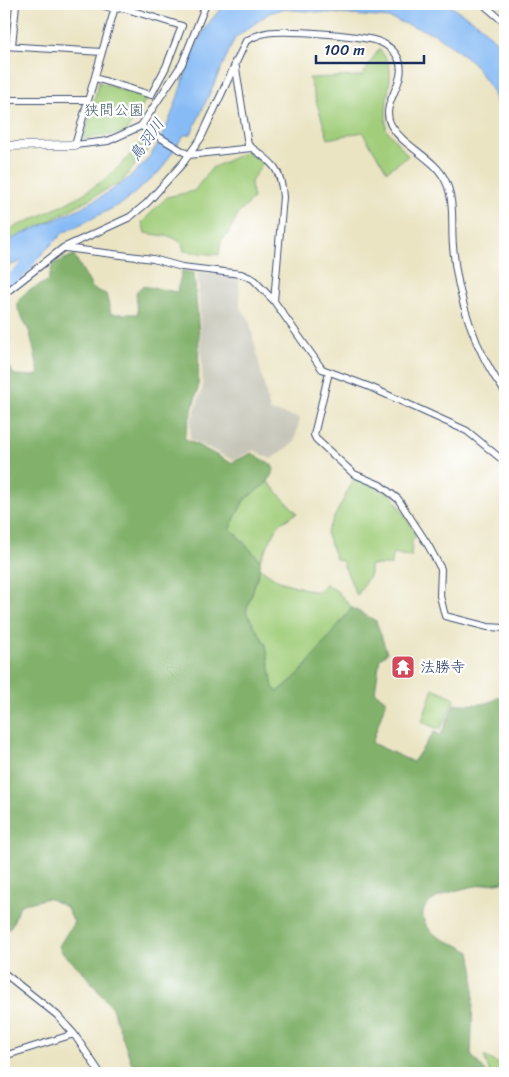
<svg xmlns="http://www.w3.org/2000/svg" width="509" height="1077" font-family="Sriracha,'Klee One',sans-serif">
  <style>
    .industrial { fill: #c6c5b8 }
    .green { fill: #a2ce7b; stroke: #5e7e6c }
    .forest { fill: #81b16b; stroke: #4e7064 }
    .water { fill: #87bbf5; stroke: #5175aa }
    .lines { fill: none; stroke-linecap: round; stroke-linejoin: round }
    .river { stroke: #87bbf5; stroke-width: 12 }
    .minor-casing { stroke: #3a4a6d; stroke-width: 8 }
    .tertiary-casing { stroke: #3a4a6d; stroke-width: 9 }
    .minor { stroke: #fff; stroke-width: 6 }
    .tertiary { stroke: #fff; stroke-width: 8 }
    .labels { text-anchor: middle; stroke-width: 4.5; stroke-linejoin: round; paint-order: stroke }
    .park-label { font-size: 15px; fill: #445f67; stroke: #fff }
    .poi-label { font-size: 15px; fill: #1b2f5e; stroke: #fff; text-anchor: start }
    .water-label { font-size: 16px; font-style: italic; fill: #3b598b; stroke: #fff }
  </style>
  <rect width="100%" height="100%" fill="#fff"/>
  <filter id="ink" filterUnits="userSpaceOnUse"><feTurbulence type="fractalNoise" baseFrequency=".02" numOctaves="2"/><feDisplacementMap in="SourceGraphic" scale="10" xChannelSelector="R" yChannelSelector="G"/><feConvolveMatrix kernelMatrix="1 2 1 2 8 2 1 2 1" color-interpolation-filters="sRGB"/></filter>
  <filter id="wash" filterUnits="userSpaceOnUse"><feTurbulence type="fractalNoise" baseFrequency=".0096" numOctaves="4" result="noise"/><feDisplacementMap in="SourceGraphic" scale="20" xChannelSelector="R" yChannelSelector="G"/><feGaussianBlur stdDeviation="1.12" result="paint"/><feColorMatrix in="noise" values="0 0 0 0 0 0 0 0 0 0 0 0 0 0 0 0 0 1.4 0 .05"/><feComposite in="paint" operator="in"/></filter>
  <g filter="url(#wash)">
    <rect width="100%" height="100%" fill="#eae4c3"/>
    <path class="industrial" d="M198 271 239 277 240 307 249 319 270 411 300 418 294 443 271 459 254 450 233 460 190 439 191 421 203 387Z"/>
    <path class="green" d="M379 49C393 65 391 73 388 93 386 105 386 117 386 129L408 156 387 171 362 132 328 139 309 78 362 76Z
      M99 82 147 98 125 133 83 139Z
      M147 134 156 139 122 181 4 246V232C65 204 106 191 147 134Z
      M248 151 263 160V163L251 182 253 199 238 214 227 235 221 240 219 255 184 251 182 243 172 237 145 233 142 222 167 197 194 191 212 168Z
      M355 477 392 495 414 530 415 537 412 541 411 557 393 553 392 565H370V574L357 596 342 561 336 559 326 533Z
      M268 482 297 513 279 524 260 560 230 528 244 500Z
      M260 568 279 581 312 591H317L326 584 337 591 352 608 300 673 278 692 273 688 266 645 246 612Z
      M433 688 455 698 440 730 422 722Z
      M484 1056 505 1067V1073H490Z"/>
    <path class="forest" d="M74 255 93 289 106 294 111 314H138L136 292 142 286 177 292 182 271 194 273 199 335 198 389 184 438 231 463 252 453 272 465 274 470 268 482 244 500 230 528 260 560V568L246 612 266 645 273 688 278 692 300 673 352 608 376 621 387 653 380 658 375 692 386 701 372 743 413 762 434 732 441 735 454 704C473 704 493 708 505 690V882C485 884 394 894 432 932 442 942 459 943 470 952L474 974 471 1055 487 1073H135L112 1008 82 971 61 951 59 946 74 922 66 907 48 898 20 905 12 925 4 934V357L14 375 35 376 39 373 30 333 18 309V303L20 298 28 291 48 281 53 264Z"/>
    <path class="water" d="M227 4H447L479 24 505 50V128L492 91 473 62 435 34 389 18 283 9 269 13 235 38 191 134 184 135 160 171 123 203 63 233 38 258H29L4 268V243C51 219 116 200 149 157 184 113 182 39 227 4Z"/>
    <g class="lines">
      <path class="river" d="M4 284C22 274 30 263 38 244"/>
    </g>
  </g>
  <g filter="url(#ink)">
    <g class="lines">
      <g class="minor-casing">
        <path id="minor" d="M116 4 75 145 108 141 141 126 182 64 206 4
          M483 4 505 23
          M499 4 505 6
          M4 46 102 52
          M12 46 16 4
          M235 62 248 145C271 162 281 166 283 197L274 301
          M95 78 151 95 166 67 182 26 123 8 115 9 97 4
          M4 100H88
          M141 126 189 155 251 148
          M65 248 153 259 182 267 241 274 253 279 274 301 322 369 370 387 467 431 505 462
          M4 294 63 248 130 217 147 203 183 163 201 138 246 41C255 36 264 32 274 32 296 31 362 35 380 42 388 45 396 52 399 60 408 83 379 103 391 125 404 148 435 157 446 182 455 202 451 226 453 246 457 296 475 352 505 392
          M329 372 314 435 316 439 354 474 380 485 398 499 428 545 441 569 440 596 445 616 488 627 505 628
          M4 973 57 1015 74 1034 100 1073
          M4 1056 74 1034"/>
      </g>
      <g class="tertiary-casing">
        <path id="tertiary" d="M4 146 75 145"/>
      </g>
      <use href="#minor" class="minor"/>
      <use href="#tertiary" class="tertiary"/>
    </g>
  </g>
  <defs>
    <g id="temple-square" transform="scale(1.25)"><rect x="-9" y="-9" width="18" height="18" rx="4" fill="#d1495b" stroke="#fff"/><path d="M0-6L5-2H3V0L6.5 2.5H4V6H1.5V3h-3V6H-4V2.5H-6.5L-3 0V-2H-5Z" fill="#fff"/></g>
  </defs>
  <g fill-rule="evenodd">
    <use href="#temple-square" x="403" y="667"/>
  </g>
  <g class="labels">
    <g class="park-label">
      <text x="114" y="115">狭間公園</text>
    </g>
    <g class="poi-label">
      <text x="420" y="672">法勝寺</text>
    </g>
    <g class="water-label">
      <text transform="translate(146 139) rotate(-54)" y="6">鳥羽川</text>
    </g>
  </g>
  <rect width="509" height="1077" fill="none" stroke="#fff" stroke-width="20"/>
  <path d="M316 55v8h108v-8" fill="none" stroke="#1b2f5e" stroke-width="2.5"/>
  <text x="324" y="55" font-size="15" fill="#1b2f5e" stroke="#ffffff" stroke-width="4" paint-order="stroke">100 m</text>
</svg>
